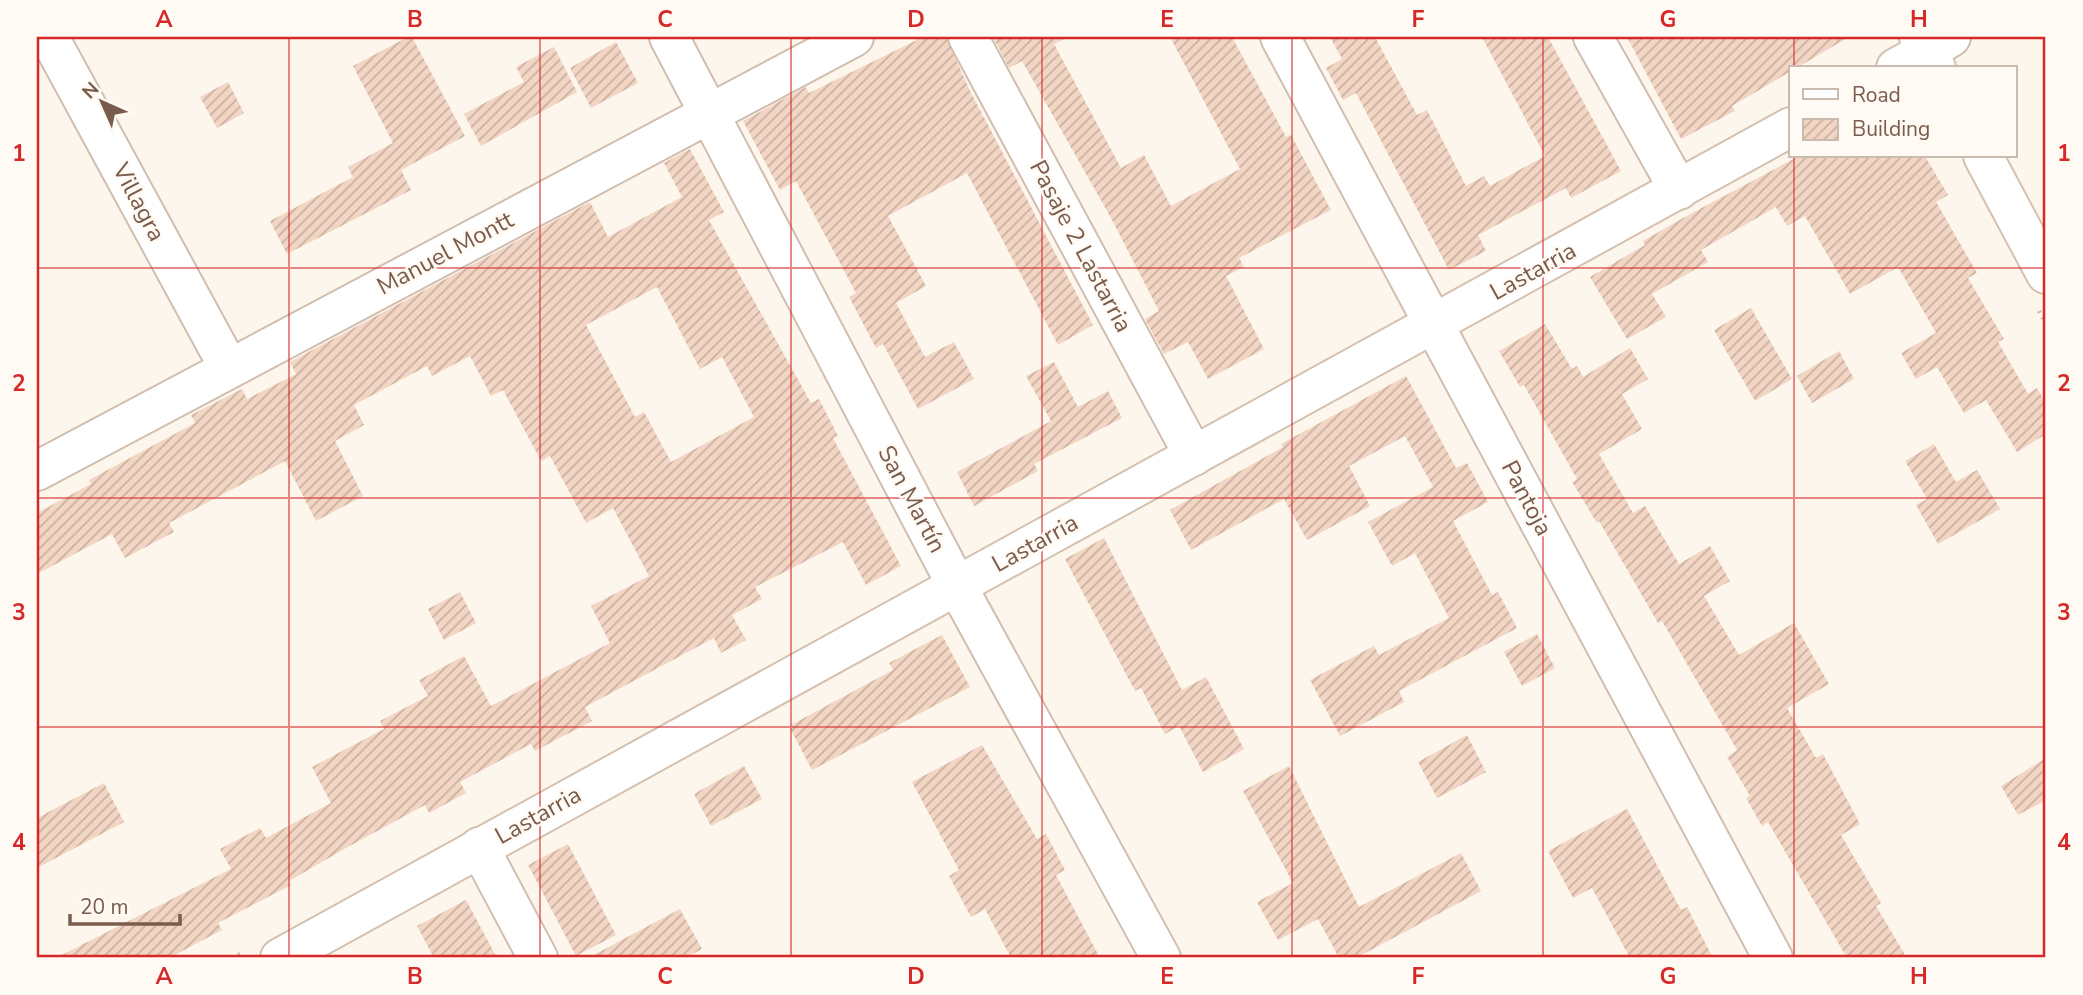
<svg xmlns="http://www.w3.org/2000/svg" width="2083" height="995" font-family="'Nunito Sans',sans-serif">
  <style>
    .building { fill: url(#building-hatch); fill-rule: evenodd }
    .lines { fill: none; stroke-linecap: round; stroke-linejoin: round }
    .street-casing { stroke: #d1beb0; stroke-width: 42 }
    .secondary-casing { stroke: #d6c0b0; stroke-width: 42 }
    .path { stroke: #d9b8a5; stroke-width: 4.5; stroke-dasharray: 2 5; stroke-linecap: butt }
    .street { stroke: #fff; stroke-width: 38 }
    .secondary { stroke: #fff; stroke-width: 38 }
    .grid { fill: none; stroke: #d62828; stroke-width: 2; stroke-opacity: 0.55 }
    .labels { text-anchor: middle; stroke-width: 5; stroke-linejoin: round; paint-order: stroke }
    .street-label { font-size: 24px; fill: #7a5c4d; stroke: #fffaf3 }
    .neatline { fill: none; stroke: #d62828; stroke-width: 2.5 }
    .grid-label { font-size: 23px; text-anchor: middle; font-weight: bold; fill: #d62828 }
  </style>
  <defs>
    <pattern id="building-hatch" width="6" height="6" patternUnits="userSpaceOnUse" patternTransform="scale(1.75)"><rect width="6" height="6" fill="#f3d5c3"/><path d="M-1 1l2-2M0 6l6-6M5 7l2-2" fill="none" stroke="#cab0a1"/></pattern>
  </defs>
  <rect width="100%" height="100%" fill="#fdf6ec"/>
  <path class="building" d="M408 37H412L465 136 401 170 411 190 287 254 270 221 353 177 348 167 393 143 353 66Z
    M923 37H946L969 89 1093 325 1058 345 967 173 888 216 926 286 896 303 925 357 954 342 974 379 918 409 883 344 876 348 849 297 856 293 796 181 780 190 743 121 806 87 809 93Z
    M993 37H1068L1054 44 1121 168 1144 155 1171 206 1240 169 1170 37H1232L1286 137 1291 135 1331 210 1239 258 1244 267 1226 276 1264 349 1208 379 1188 342 1164 354 1145 319 1159 311 1111 218 1022 61 1009 68Z
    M1330 37H1375L1417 115 1427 110 1466 186 1484 176 1490 186 1545 156 1482 37H1548L1621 171 1571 198 1566 188 1478 235 1486 251 1449 270 1356 93 1343 100 1326 68 1342 59Z
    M1627 37H1849L1732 106 1735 111 1681 139Z
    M616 42 638 83 591 108 570 68Z
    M554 47 577 92 481 146 464 114 524 82 516 67Z
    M228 82 244 113 217 128 200 97Z
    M690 149 724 212 709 220 811 403 819 399 838 436 833 438 901 566 866 585 843 542 755 587 762 599 732 615 746 640 721 653 714 638 585 707 592 721 535 751 531 744 460 782 466 793 429 813 425 805 346 848 289 881 291 885 218 923 222 930 169 958H56L231 869 220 849 260 828 266 838 331 803 312 767 384 729 380 721 428 696 419 680 464 656 491 706 610 643 591 606 649 576 613 508 586 523 550 456 541 461 503 390 491 396 470 356 432 376 427 366 354 405 364 425 335 441 363 496 316 521 285 461 169 523 174 532 125 558 112 534 37 574V513L91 484 89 480 195 423 191 415 242 389 247 399 296 374 290 362 590 202 608 237 682 197 664 163ZM657 287 700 369 722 357 754 417 671 462 644 412 635 417 586 325Z
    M1799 156H1925L1948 195 1936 202 1977 273 1968 278 2004 339 1998 342 2028 394 2037 388 2046 404V434L2017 452 1986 400 1964 413 1937 367 1916 379 1901 353 1936 333 1898 267 1850 294 1805 216 1787 226 1776 207 1701 250 1708 262 1652 294 1666 317 1627 339 1590 277 1645 245 1643 241 1683 218Z
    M1751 308 1792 379 1755 401 1714 330Z
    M1545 324 1572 369 1577 366 1583 377 1630 348 1648 379 1622 394 1642 429 1599 454 1633 513 1645 506 1679 564 1710 546 1730 581 1704 596 1739 655 1794 623 1829 684 1787 708 1816 758 1823 754 1860 824 1841 835 1881 903 1876 906 1907 958H1847L1768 822 1762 826 1746 798 1750 796 1727 757 1737 750 1662 621 1658 623 1599 521 1597 523 1572 482 1577 479 1524 385 1520 387 1499 351Z
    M1839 351 1854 379 1812 403 1797 376Z
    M1054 362 1078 407 1108 391 1122 418 1034 464 1038 471 974 506 957 472 1051 421 1026 376Z
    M1406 376 1456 468 1467 463 1488 502 1453 521 1492 595 1498 592 1517 628 1399 691 1404 702 1340 736 1310 680 1374 646 1379 655 1449 618 1415 553 1392 566 1368 522 1433 487 1405 436 1349 466 1370 506 1307 540 1284 499 1191 550 1170 510 1283 447 1281 444Z
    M1934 444 1956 482 1977 470 2000 509 1938 544 1916 505 1927 499 1905 461Z
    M1104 538 1182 690 1206 677 1244 749 1203 772 1179 726 1165 734 1141 688 1135 691 1065 559Z
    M460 592 476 623 444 640 428 609Z
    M1537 634 1555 668 1522 686 1504 652Z
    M942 635 970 687 812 770 789 726 893 670 889 663Z
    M1467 735 1486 772 1437 798 1418 762Z
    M982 745 1037 839 1046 834 1065 870 1056 875 1100 958H1011L985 909 971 917 949 876 959 870 912 782Z
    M2046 758V800L2018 815 2001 786Z
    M744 766 762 799 711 826 694 794Z
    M1289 766 1359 907 1461 853 1481 891 1356 958H1339L1318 919 1278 940 1257 902 1293 883 1243 791Z
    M104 783 124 822 37 868V818Z
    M1627 809 1681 910 1687 907 1713 958H1630L1592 888 1573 898 1548 851Z
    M568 844 616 935 576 956 528 865Z
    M466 900 497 958H434L417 926Z
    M680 909 702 949 685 958H588Z"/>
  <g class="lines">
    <g class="street-casing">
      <path id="street" d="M49 37 229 368
        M669 37 957 586 1161 958
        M968 37 1194 456
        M1280 37 1773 958
        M1593 37 1679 190
        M1919 37 1927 51 1951 37
        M37 471 854 37
        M479 847 538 958"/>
    </g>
    <g class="secondary-casing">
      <path id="secondary" d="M1896 68 1927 51 1936 68
        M1983 156 2046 274
        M280 958 1791 127"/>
    </g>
    <path class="path" d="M2039 311 2046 324
      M232 958 244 952"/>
    <use href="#street" class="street"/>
    <use href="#secondary" class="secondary"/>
  </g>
  <path class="grid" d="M289 37V958M540 37V958M791 37V958M1042 37V958M1292 37V958M1543 37V958M1794 37V68M1794 156V958M37 268H2046M37 498H2046M37 727H2046"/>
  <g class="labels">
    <g class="street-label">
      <text transform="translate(139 202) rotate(62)" y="8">Villagra</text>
      <text transform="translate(1081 246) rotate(62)" y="8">Pasaje 2 Lastarria</text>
      <text transform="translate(445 253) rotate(-28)" y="8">Manuel Montt</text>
      <text transform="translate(1533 271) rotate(-29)" y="8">Lastarria</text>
      <text transform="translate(1527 498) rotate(62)" y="8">Pantoja</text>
      <text transform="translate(912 499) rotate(62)" y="8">San Martín</text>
      <text transform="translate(1035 543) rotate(-29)" y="8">Lastarria</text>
      <text transform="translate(538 815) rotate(-29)" y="8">Lastarria</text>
    </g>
  </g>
  <rect width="2083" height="995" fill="none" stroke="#fffaf3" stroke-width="77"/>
  <rect x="1789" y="66" width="228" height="91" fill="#fffaf3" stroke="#cabbb1" stroke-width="2"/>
  <rect x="1803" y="89" width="35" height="10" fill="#ffffff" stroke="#cabbb1" stroke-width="2"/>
  <text x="1852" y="102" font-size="21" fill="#7a5c4d">Road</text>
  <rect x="1803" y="119" width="35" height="21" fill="url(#building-hatch)" stroke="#cabbb1" stroke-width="2"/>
  <text x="1852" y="136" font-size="21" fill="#7a5c4d">Building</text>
  <g transform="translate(102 102) rotate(315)" stroke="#fffaf3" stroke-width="5" paint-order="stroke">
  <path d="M0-5L12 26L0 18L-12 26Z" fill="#7a5c4d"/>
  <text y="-10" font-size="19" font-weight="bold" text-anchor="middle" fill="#7a5c4d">N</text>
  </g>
  <path d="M70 914v10h110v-10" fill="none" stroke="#7a5c4d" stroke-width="3.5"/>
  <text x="80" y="914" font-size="21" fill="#7a5c4d" stroke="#fffaf3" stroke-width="5" paint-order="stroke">20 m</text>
  <rect x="38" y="38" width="2006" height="918" class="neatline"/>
  <g class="grid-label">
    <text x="164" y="27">A</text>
    <text x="415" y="27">B</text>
    <text x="665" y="27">C</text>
    <text x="916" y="27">D</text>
    <text x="1167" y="27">E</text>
    <text x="1418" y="27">F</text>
    <text x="1668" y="27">G</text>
    <text x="1919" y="27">H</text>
    <text x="19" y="161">1</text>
    <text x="2064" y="161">1</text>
    <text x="19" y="391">2</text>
    <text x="2064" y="391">2</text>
    <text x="19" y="620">3</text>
    <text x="2064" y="620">3</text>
    <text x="19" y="850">4</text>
    <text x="2064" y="850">4</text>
    <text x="164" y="984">A</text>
    <text x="415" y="984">B</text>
    <text x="665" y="984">C</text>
    <text x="916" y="984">D</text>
    <text x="1167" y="984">E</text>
    <text x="1418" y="984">F</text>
    <text x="1668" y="984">G</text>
    <text x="1919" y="984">H</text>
  </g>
</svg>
